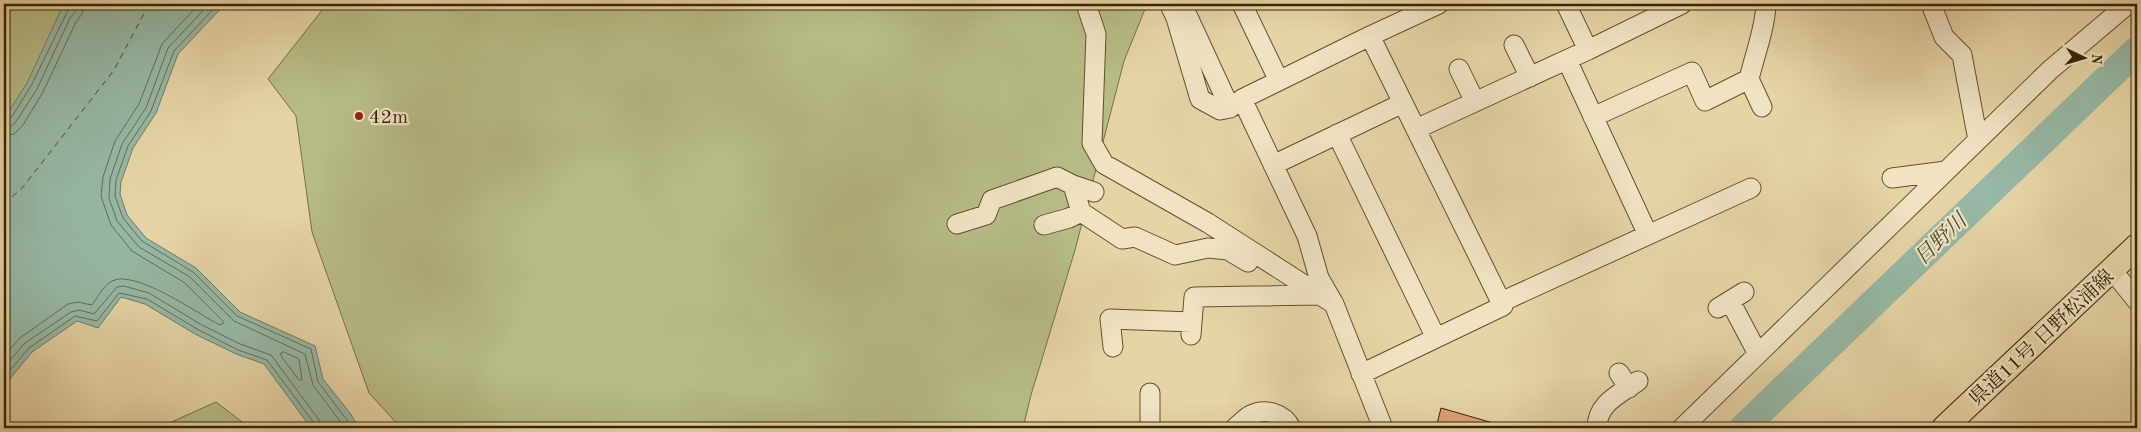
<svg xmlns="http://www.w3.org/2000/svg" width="2141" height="432" font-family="'Old Standard TT','Noto Serif JP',serif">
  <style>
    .green { fill: #b7bc85; stroke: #787044 }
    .water { fill: #96b8a6; stroke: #717d64 }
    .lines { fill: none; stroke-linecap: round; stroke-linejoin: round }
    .shore { stroke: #686e54; stroke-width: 1 }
    .river { stroke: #96b8a6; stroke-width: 28 }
    .ferry { stroke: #50492b; stroke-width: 1; stroke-dasharray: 6 5; stroke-linecap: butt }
    .building { fill: #dca276; stroke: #392402 }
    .minor-casing { stroke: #64502b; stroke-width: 21 }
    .major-casing { stroke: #392402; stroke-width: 26 }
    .minor { stroke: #efe3c4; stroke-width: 19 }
    .major { stroke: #e6d4a5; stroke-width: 24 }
    .poi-dot { fill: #8f2418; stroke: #efe3c4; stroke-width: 2 }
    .labels { text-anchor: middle; stroke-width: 4.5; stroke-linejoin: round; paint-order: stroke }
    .poi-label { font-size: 20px; fill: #392402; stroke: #efe3c4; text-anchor: start }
    .street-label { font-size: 20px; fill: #392402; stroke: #efe3c4 }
    .water-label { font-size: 21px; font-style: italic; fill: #50492b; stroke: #efe3c4 }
  </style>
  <rect width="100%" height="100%" fill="#e6d4a5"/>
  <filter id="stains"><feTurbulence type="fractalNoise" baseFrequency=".004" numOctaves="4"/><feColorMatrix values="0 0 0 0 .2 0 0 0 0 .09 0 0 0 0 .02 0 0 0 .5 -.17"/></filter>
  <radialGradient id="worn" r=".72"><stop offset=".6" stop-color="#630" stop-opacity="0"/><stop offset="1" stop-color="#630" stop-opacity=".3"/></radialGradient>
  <path class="green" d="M4 4H91L70 43 4 119Z
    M327 4H1147L1124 61 1075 250 1031 395 1023 428H401L369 393 312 232 296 116 268 79Z
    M216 402 250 428H158Z"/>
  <path class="water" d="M67 4H225L178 54 156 113 133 148 121 182 120 194 127 215 146 238 196 268 240 312 315 346 323 379 350 413 359 428H311L264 364 236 354 195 334 145 304 121 297 98 328 77 321 32 352 4 386V119L27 83 60 12Z"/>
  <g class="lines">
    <path class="shore" d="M209 4 168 48 146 108 122 144 110 179 109 198 117 221 139 247 190 277 234 321 305 354 313 385 345 428
      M218 4 174 51 151 111 128 146 116 180 115 196 123 218 142 241 193 272 237 316 311 349 318 382 353 428
      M4 122 11 118 31 86 71 4
      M4 128 10 127 15 123 37 89 70 18 76 11 77 4
      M4 136 14 134 23 125 43 92 76 22 82 14 84 4
      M284 352 299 359 302 380H299L281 356V353Z
      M4 356 20 338 68 304 78 302 92 305C98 297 103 286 112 281 135 269 198 314 220 325L223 324V321L185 283 132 251 111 225 101 196 103 177 115 141 139 104 162 44 199 4
      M4 367 25 343 71 312 79 310 94 314 117 287 124 286 149 293 200 324 240 344 271 355 319 420 321 428
      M4 377 29 348 75 316 97 321 119 293 147 299 197 329 238 350 267 360 314 423 315 428"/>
    <path class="river" d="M1743 428 2137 50"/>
    <path class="ferry" d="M4 204 23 187 114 70 149 4"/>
  </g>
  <path class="building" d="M1441 408 1500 425 1499 428H1436Z"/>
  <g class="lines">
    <g class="minor-casing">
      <path id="minor" d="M1086 4 1096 34 1092 143 1104 164 1208 223 1334 304
        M1182 4 1230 108 1242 99 1370 36
        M1242 4 1279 81
        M1439 4 1370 36 1501 302
        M1931 4 1944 37 1962 55 1978 140
        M1170 5 1176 18 1200 99 1220 110 1230 108
        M1514 45 1530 77
        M1588 50 1682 4
        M1567 60 1648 235
        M1459 69 1475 102
        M1749 79C1755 54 1765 29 1766 4
        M1242 99 1307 236 1319 278 1334 304 1383 428
        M1593 117 1692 72 1705 101 1749 79 1762 107
        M1416 129 1588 50 1566 4
        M1337 134 1436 338
        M1273 165 1403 103
        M1892 178 1946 171
        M1073 185 1094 192
        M957 224 986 215 992 200 1057 177 1073 185 1081 212
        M1044 225 1069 218 1081 212 1122 239 1135 237 1175 255 1208 248 1228 250 1248 262
        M2112 270 2137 301
        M1730 301 1758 354
        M1718 308 1744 292
        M1192 322 1194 297 1320 295
        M1113 347 1110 319 1192 322 1191 335
        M1619 373 1629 388
        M1361 374 1503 306 1501 302 1751 188
        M1150 393V428
        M1235 428C1240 424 1245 418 1251 415 1265 408 1284 413 1291 428
        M1597 428C1597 403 1620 394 1638 381
        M1682 428 2050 70 2128 4"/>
    </g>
    <g class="major-casing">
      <path id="major" d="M1944 428 2137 246"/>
    </g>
    <use href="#minor" class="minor"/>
    <use href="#major" class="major"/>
  </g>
  <circle class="poi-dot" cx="359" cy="116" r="5"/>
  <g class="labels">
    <g class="poi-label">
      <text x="369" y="123">42m</text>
    </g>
    <g class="street-label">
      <text transform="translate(2041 337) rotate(-43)" y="7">県道11号 日野松浦線</text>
    </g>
    <g class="water-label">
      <text transform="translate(1940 239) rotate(-44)" y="7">日野川</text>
    </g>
  </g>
  <rect width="2141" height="432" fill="none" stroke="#e6d4a5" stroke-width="20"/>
  <rect x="5" y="5" width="2131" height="422" fill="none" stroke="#392402" stroke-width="2.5"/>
  <rect x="10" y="10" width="2121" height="412" fill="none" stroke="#392402"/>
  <g transform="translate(2084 58) rotate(95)" stroke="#efe3c4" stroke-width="4" paint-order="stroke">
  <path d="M0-4L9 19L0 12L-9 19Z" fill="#392402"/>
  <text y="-8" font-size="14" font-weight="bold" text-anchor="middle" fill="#392402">N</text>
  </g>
  <rect width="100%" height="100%" filter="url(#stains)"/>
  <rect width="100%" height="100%" fill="url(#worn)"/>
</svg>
